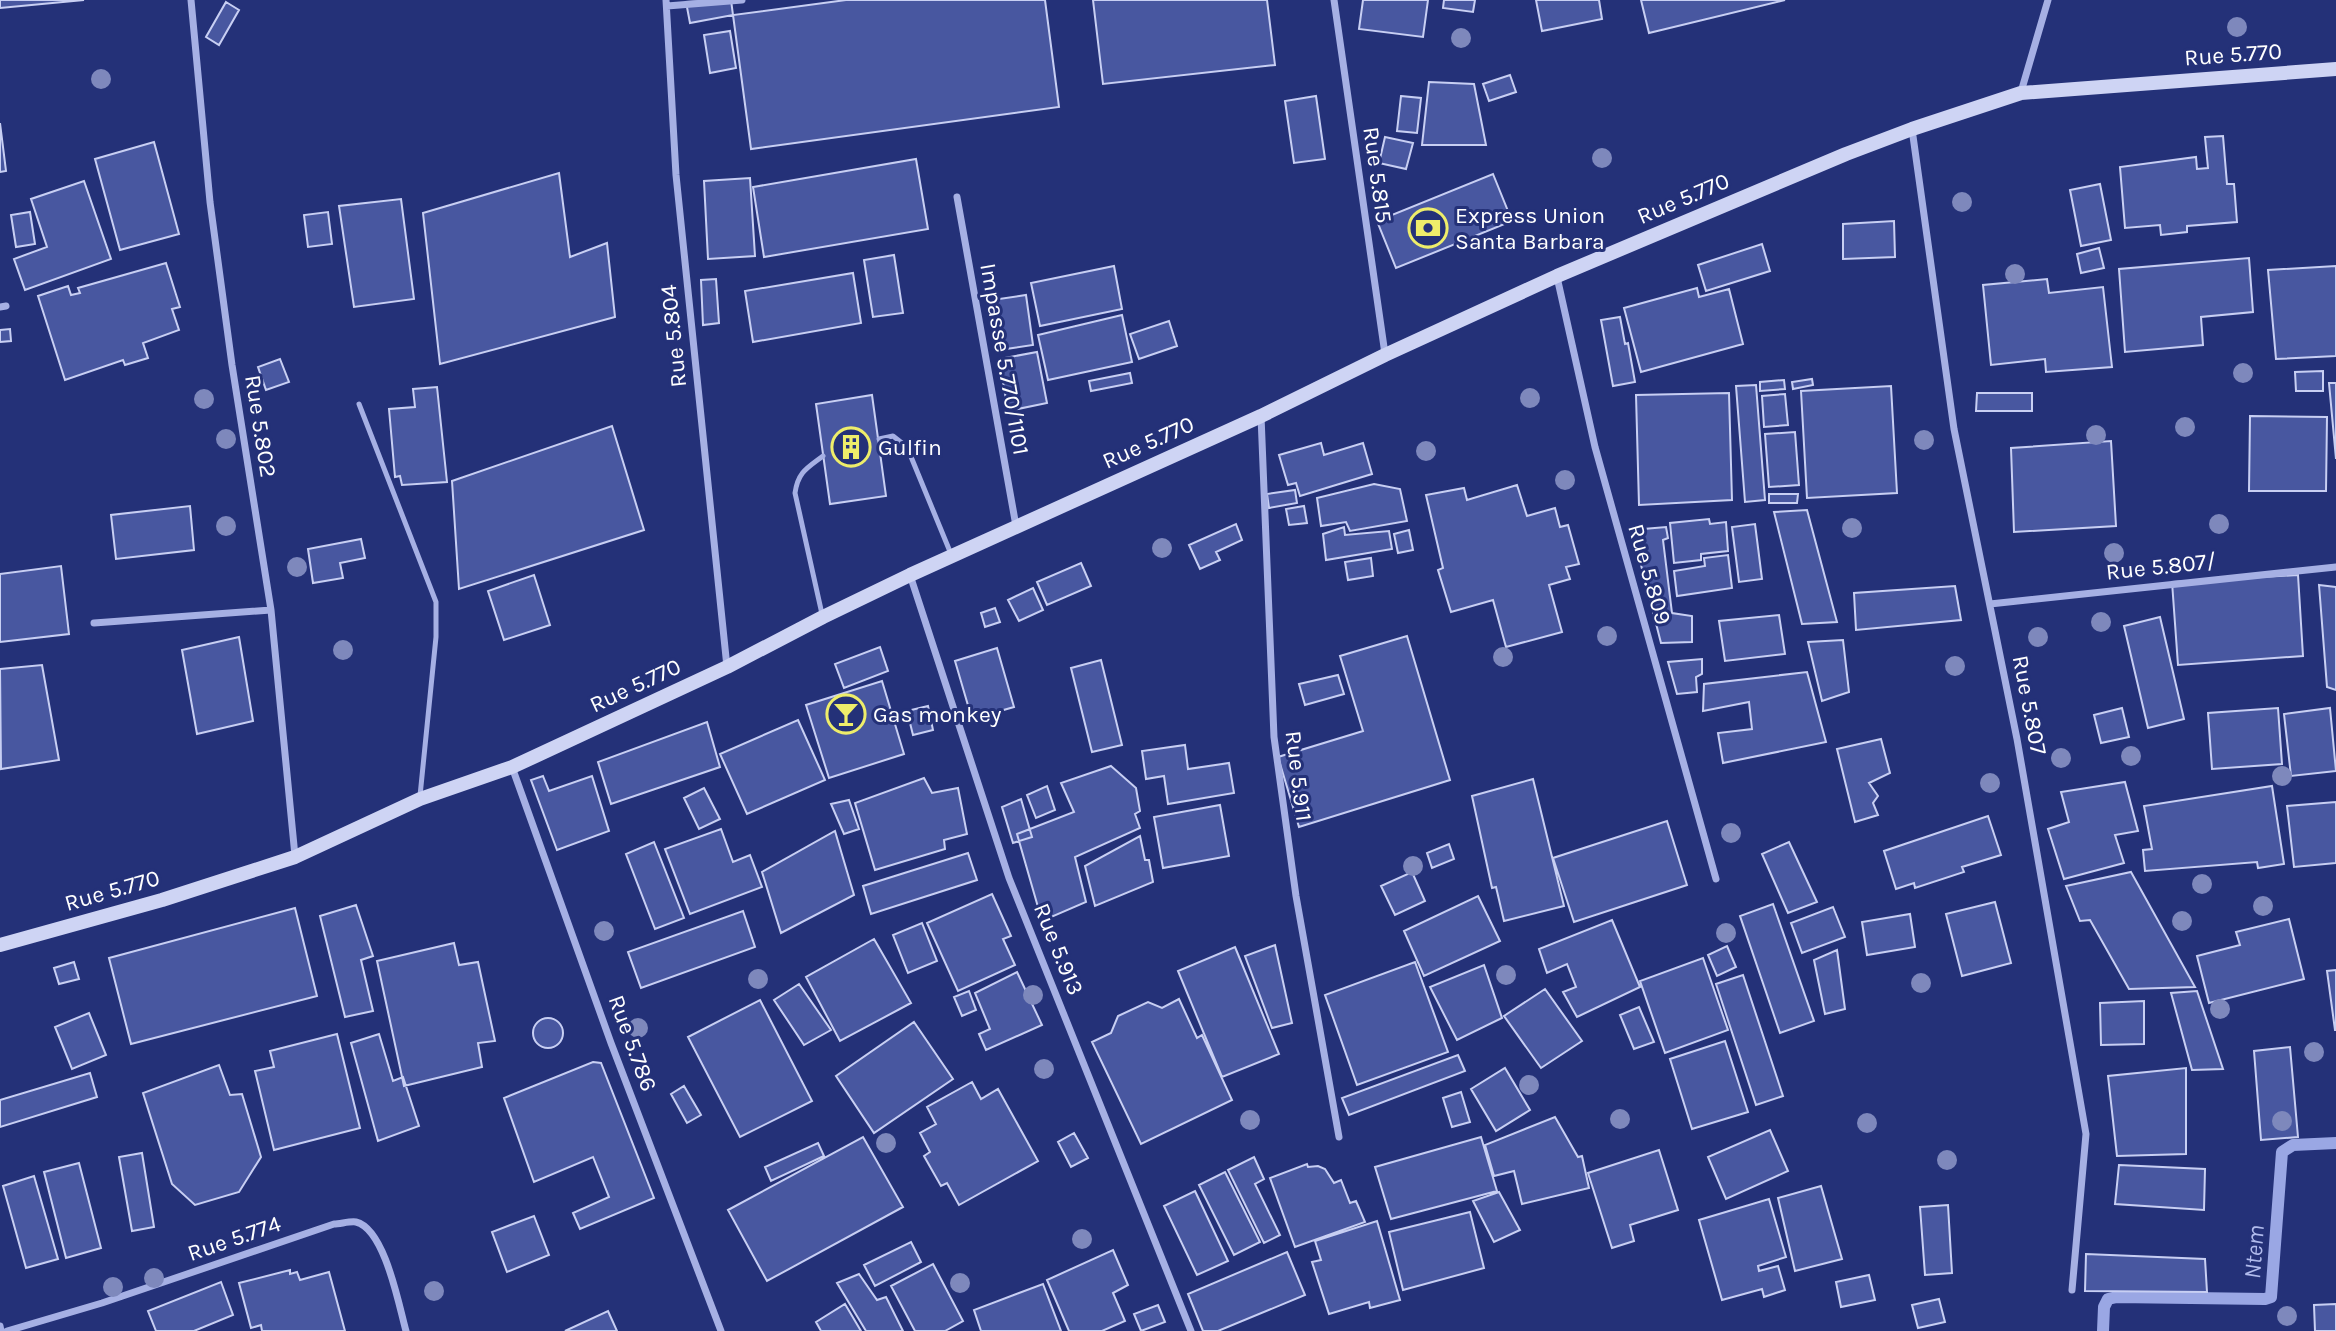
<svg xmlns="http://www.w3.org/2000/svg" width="2336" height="1331" font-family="Karla,sans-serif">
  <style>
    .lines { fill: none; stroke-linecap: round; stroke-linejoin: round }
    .stream { stroke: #9aa7e4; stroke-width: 12 }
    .building { fill: #4857a0; stroke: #c8cff3; stroke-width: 2 }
    .lane { stroke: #a6b0e4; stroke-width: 5 }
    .street { stroke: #a6b0e4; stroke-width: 7 }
    .secondary { stroke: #ced4f4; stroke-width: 14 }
    .tree { fill: #7e88bc }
    .labels { text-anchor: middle; stroke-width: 6; stroke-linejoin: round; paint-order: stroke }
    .street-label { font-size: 23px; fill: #fff; stroke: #243178 }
    .poi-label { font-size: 23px; fill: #fff; stroke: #243178; text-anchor: start }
    .water-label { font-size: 24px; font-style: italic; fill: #b1bbec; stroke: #243178 }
  </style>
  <rect width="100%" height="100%" fill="#243178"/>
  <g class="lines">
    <path class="stream" d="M2103 1331 2104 1307 2108 1299 2117 1297 2265 1299 2271 1297 2282 1152 2293 1145 2336 1143"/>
  </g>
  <path class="building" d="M0 0H84L0 8Z
    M731 0 733 15 690 23 686 2Z
    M846 0H1045L1059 107 751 149 733 15Z
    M1093 0H1267L1275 65 1103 84Z
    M1363 0H1428L1423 37 1359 29Z
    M1444 0H1475L1473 12 1443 8Z
    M1536 0H1599L1602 19 1542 31Z
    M1641 0H1785L1649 33Z
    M226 2 239 10 219 45 206 37Z
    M730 31 736 68 710 73 704 35Z
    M1510 75 1516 92 1489 101 1483 84Z
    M1429 82 1474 84 1486 145H1422Z
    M1316 96 1325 159 1294 163 1285 101Z
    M1401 96 1421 98 1417 133 1397 131Z
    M0 123 6 171 0 172Z
    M2223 136 2227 184H2234L2237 222 2187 226V232L2161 235 2160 225 2125 228 2120 167 2196 157 2197 169 2208 168 2205 137Z
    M1385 137 1413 143 1406 169 1379 163Z
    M154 142 179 234 120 250 95 159Z
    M916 159 928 229 764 257 753 187Z
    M559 173 570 257 607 243 615 317 440 364 423 213Z
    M1493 174 1512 221 1396 268 1377 221Z
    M750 178 755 256 708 259 704 181Z
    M84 181 111 259 25 290 14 259 47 247 31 199Z
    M2100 184 2111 240 2081 246 2070 190Z
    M401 199 414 299 354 307 339 206Z
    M30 212 35 244 16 247 11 215Z
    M328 212 332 244 308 247 304 215Z
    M1894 221 1895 257 1843 259V224Z
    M1762 244 1770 271 1706 291 1698 265Z
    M2099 248 2104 268 2081 273 2077 254Z
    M894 255 903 313 873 317 864 260Z
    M2249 258 2253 312 2201 317 2203 345 2125 352 2119 269Z
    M166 263 180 307 172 309 179 330 143 343 148 358 125 365 123 360 65 380 38 296 68 286 71 295 80 293 78 288Z
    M1114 266 1122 309 1040 326 1031 283Z
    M2336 266V356L2276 359 2268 270Z
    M853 273 861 323 753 342 745 291Z
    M716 279 719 323 703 325 701 280Z
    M2047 279 2049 293 2103 287 2112 367 2046 372 2045 359 1991 365 1983 285Z
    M1697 288 1699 297 1729 289 1743 344 1641 372 1624 308Z
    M1026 295 1033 345 999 350 992 300Z
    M1122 315 1132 362 1048 380 1038 335Z
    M1620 317 1625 344 1628 343 1635 382 1613 386 1601 320Z
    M1169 321 1177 346 1139 359 1130 334Z
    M10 329 11 341 0 342V330Z
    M1037 352 1047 403 1008 411 999 359Z
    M280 359 289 382 266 390 258 367Z
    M2323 371V391H2296L2295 372Z
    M1130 373 1132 383 1091 391 1089 381Z
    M1812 379 1813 385 1793 389 1792 382Z
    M1784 380 1785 389 1760 391V382Z
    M2329 383H2336V459Z
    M1756 385 1765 500 1745 502 1736 386Z
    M1891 386 1897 493 1807 498 1801 391Z
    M437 387 447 482 402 485 400 476 395 477 389 409 415 407 413 389Z
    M1729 393 1732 500 1639 505 1636 395Z
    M1977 393H2032V411H1976Z
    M1785 394 1788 425 1764 427 1762 396Z
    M872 395 886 496 830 504 816 404Z
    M2250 416 2327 417 2326 491H2249Z
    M612 426 644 530 459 589 452 481Z
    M1795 432 1799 485 1769 487 1765 434Z
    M2111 441 2116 526 2014 532 2011 448Z
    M1321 443 1324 455 1363 443 1372 474 1300 496 1296 483 1288 485 1279 455Z
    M1374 484 1400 489 1407 521 1350 531 1346 522 1321 526 1317 498Z
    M1517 485 1527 516 1555 508 1560 527 1568 525 1579 564 1566 567 1570 579 1549 585 1562 632 1506 647 1493 600 1451 612 1438 570 1443 568 1426 495 1464 488 1467 500Z
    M1295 490 1297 503 1269 508 1267 494Z
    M1769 494H1798L1797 503H1769Z
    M190 506 194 550 116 559 111 515Z
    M1304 506 1307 523 1289 525 1286 509Z
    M1807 510 1837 622 1802 624 1774 512Z
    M1709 519 1710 524 1726 522 1728 551 1701 554V560L1674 563 1670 523Z
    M1236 524 1242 540 1216 552 1220 560 1200 569 1189 545Z
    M1755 524 1762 579 1739 582 1732 527Z
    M1344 527 1345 535 1389 531 1392 549 1326 560 1323 534Z
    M1666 527 1668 538 1663 540 1672 613 1692 616V642L1661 643 1632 530Z
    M1409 530 1413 550 1398 553 1394 534Z
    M361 539 365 558 340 563 343 578 313 583 308 549Z
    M1728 555 1732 588 1677 596 1674 571 1705 566 1704 558Z
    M1371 558 1373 576 1348 580 1345 562Z
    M1081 563 1091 586 1047 605 1037 582Z
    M61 566 69 634 0 642V574Z
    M534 575 550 625 504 640 488 591Z
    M2298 575 2303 656 2178 665 2172 582Z
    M2319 585 2336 587V690L2327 687Z
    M1955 586 1961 620 1856 630 1854 593Z
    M1033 588 1043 610 1019 621 1008 600Z
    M995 608 1000 622 985 627 981 613Z
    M1779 615 1785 654 1725 661 1719 621Z
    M2160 617 2184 719 2148 728 2124 626Z
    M1407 636 1450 780 1299 827 1278 757 1363 731 1340 656Z
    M239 637 253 721 197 734 182 650Z
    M1843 640 1849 692 1822 701 1808 642Z
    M880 647 888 671 844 688 835 664Z
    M997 648 1014 707 972 719 955 661Z
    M1702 659V674L1696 677 1697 692 1677 694 1668 662Z
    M1101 660 1122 745 1092 752 1071 668Z
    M42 665 59 760 1 769 0 669Z
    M1807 672 1826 742 1723 763 1718 733 1752 729 1749 702 1703 711 1704 684Z
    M1338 675 1344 694 1305 705 1299 684Z
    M882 681 904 754 829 778 806 705Z
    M928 706 933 730 913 735 907 711Z
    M2122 708 2129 737 2101 743 2094 715Z
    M2278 708 2282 764 2212 769 2208 713Z
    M2330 708 2336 771 2291 776 2284 714Z
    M798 720 825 780 747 814 720 754Z
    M707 722 720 767 611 804 598 762Z
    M1881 739 1890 773 1869 783 1878 796 1873 803 1878 815 1855 822 1837 749Z
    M1185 745 1188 769 1229 763 1234 793 1168 804 1164 776 1146 779 1142 751Z
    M1111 766 1136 788 1140 811 1135 814 1140 828 1075 857 1086 902 1042 921 1017 834 1074 812 1061 783Z
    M543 776 549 791 592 776 609 831 557 850 531 780Z
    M924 778 932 793 958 788 967 834 944 840 945 849 875 870 855 803Z
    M1533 779 1564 906 1504 921 1496 887 1492 888 1472 796Z
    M2125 782 2138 831 2115 835 2124 863 2064 879 2048 829 2069 822 2061 792Z
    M1047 786 1055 810 1036 818 1027 795Z
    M2272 786 2284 864 2258 868 2257 862 2145 871 2143 850 2152 849 2144 806Z
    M704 788 720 819 699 829 684 798Z
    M1021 799 1032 837 1013 843 1002 807Z
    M849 800 859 829 844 834 831 804Z
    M2336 802V863L2294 867 2287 806Z
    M1220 805 1229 856 1163 868 1154 817Z
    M1988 816 2001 855 1962 867 1964 872 1915 888 1914 883 1896 889 1884 851Z
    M1667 821 1687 885 1574 922 1553 858Z
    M721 829 733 862 750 855 762 887 690 914 665 849Z
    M835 831 854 895 781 933 762 872Z
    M1140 836 1145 860H1149L1153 882 1095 906 1085 866Z
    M654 842 684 918 655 929 626 854Z
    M1789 842 1817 902 1788 913 1762 854Z
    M1449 844 1454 859 1432 868 1427 853Z
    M968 853 977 880 871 914 863 886Z
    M1412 872 1425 901 1395 915 1381 886Z
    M2131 872 2195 987 2129 989 2090 920 2080 921 2066 886Z
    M992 894 1011 936 1003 939 1015 965 958 991 927 923Z
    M1478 896 1500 941 1424 976 1404 931Z
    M1995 902 2011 963 1962 976 1946 914Z
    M1773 904 1814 1021 1780 1033 1740 916Z
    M356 905 373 956 361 960 373 1011 345 1017 320 916Z
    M1833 907 1845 937 1802 953 1791 923Z
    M295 908 317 996 131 1044 109 958Z
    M743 911 755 947 641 988 628 952Z
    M1910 914 1915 947 1867 955 1862 922Z
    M2289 919 2304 979 2209 1003 2197 956 2240 945 2236 932Z
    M1612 920 1640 987 1577 1017 1563 992 1576 987 1567 964 1547 973 1539 949Z
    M922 923 937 961 908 973 893 935Z
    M874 939 911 1003 840 1041 806 977Z
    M454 943 459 965 478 962 495 1041 478 1043 482 1067 404 1086 377 961Z
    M1275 945 1292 1023 1272 1028 1245 956Z
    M1727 946 1736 967 1717 976 1708 955Z
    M1235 947 1279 1054 1222 1077 1178 971Z
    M1837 950 1845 1009 1825 1014 1814 960Z
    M1703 958 1728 1030 1665 1053 1640 981Z
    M74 962 79 979 59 984 54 968Z
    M1415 962 1448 1052 1357 1085 1325 995Z
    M1484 965 1502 1018 1457 1040 1430 987Z
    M2336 970V1030H2335L2327 971Z
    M1017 972 1042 1025 986 1050 979 1034 990 1029 975 993Z
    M1743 975 1783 1096 1756 1105 1716 984Z
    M799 984 831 1030 804 1045 774 1000Z
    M1545 989 1582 1041 1541 1068 1504 1016Z
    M969 991 976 1010 962 1016 954 997Z
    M2197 991 2223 1069 2192 1070 2171 993Z
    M1179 999 1197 1038 1202 1035 1232 1100 1141 1144 1092 1042 1111 1033 1118 1016 1148 1002 1162 1008Z
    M760 1000 812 1101 740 1137 688 1037Z
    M2144 1001V1044L2101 1045 2100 1003Z
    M1639 1007 1654 1042 1634 1049 1620 1015Z
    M89 1013 106 1055 72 1069 55 1027Z
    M533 1033a15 15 0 1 1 30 0a15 15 0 1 1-30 0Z
    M914 1022 953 1079 874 1133 836 1076Z
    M337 1034 360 1128 274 1150 255 1071 274 1067 270 1051Z
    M379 1034 393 1081 403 1077 419 1126 378 1141 351 1043Z
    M1725 1041 1748 1112 1692 1129 1670 1059Z
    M2290 1047 2298 1137 2261 1140 2254 1051Z
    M1458 1055 1465 1071 1349 1115 1342 1098Z
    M593 1062 601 1063 654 1198 580 1229 573 1213 609 1197 593 1157 534 1182 504 1098Z
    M219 1065 230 1095 242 1094 261 1157 239 1192 195 1205 172 1184 143 1093Z
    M1505 1068 1530 1110 1496 1131 1471 1089Z
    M2186 1068V1154L2117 1156 2108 1076Z
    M90 1073 97 1097 0 1127V1100Z
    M972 1082 981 1099 998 1089 1038 1161 959 1205 947 1183 941 1186 924 1156 930 1152 920 1133 936 1124 927 1107Z
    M684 1086 701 1115 687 1123 671 1094Z
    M1461 1092 1470 1122 1452 1127 1443 1098Z
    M1555 1117 1578 1157 1582 1156 1589 1188 1522 1204 1514 1171 1494 1176 1485 1145Z
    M1770 1130 1788 1171 1726 1199 1708 1157Z
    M1074 1133 1088 1158 1071 1167 1058 1142Z
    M863 1137 903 1207 767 1281 728 1210Z
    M1481 1137 1497 1191 1391 1219 1375 1167Z
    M818 1143 824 1156 771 1181 765 1167Z
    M1659 1150 1678 1210 1630 1225 1634 1241 1612 1248 1588 1173Z
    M142 1153 154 1227 132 1231 119 1157Z
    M1254 1157 1264 1179 1255 1184 1280 1235 1264 1243 1228 1170Z
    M79 1163 101 1248 66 1258 44 1172Z
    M1307 1164 1308 1167 1318 1166 1325 1169 1334 1183 1341 1180 1350 1203 1356 1201 1365 1222 1295 1247 1270 1178Z
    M2119 1165 2205 1169 2204 1210 2115 1204Z
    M1225 1172 1260 1242 1234 1255 1199 1185Z
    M34 1176 58 1259 26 1268 3 1186Z
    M1821 1186 1842 1259 1795 1271 1778 1198Z
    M1195 1191 1228 1261 1197 1275 1164 1206Z
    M1499 1192 1520 1230 1494 1242 1473 1201Z
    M1769 1199 1786 1257 1758 1266 1759 1271 1778 1266 1785 1290 1764 1297 1762 1289 1722 1300 1699 1220Z
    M1948 1205 1952 1273 1925 1275 1920 1207Z
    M1470 1212 1484 1268 1403 1290 1389 1232Z
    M534 1216 549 1255 507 1272 492 1232Z
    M1377 1221 1400 1300 1370 1308 1369 1302 1329 1314 1312 1262 1321 1260 1315 1241Z
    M911 1242 921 1262 875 1286 864 1265Z
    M1113 1250 1128 1285 1113 1293 1125 1321 1102 1331H1069L1047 1280Z
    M1287 1252 1305 1295 1218 1331H1203L1188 1294Z
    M2086 1254 2205 1259 2207 1292 2085 1291Z
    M933 1264 963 1321 945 1331H915L891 1286Z
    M290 1270V1274L297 1272 300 1280 329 1272 345 1331H262L261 1325 251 1328 239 1283Z
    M859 1274 877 1300 886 1297 903 1331H866L837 1283Z
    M1869 1275 1875 1300 1841 1307 1836 1282Z
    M221 1282 233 1315 194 1331H156L148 1311Z
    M1043 1284 1061 1331H981L974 1310Z
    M1939 1299 1945 1322 1918 1328 1912 1305Z
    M845 1304 861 1331H821L816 1322Z
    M2336 1304V1331H2315L2314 1305Z
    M1158 1305 1165 1322 1141 1331 1134 1314Z
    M608 1311 617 1331H565Z"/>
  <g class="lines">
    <path class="lane" d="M359 404 436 602V637L420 796
      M879 439 893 436 907 447 951 554
      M822 614 795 493C798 472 807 468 823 456"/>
    <path class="street" d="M191 0 210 202 232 365 271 610 295 856
      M666 0 676 175 727 667
      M1334 0 1385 354
      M667 6 742 0
      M2021 92 2048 0
      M1912 129 1954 429 2017 739 2086 1134 2072 1290
      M957 197 1016 526
      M1557 277 1595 447 1716 879
      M0 307 6 306
      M1261 416 1274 737 1296 896 1339 1137
      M910 575 1009 878 1191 1331
      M1990 604 2336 567
      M94 623 271 610
      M512 767 611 1043 721 1331
      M0 1326 1 1331
      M7 1331 102 1303 334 1224C340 1224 350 1221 356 1222 385 1229 399 1306 406 1331"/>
    <path class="secondary" d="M0 945 162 900 295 857 420 799 512 767 727 667 823 617 910 575 1261 416 1385 355 1557 276 1846 154 1912 129 2021 93 2336 69"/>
  </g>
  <g class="tree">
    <circle cx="2237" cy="27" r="10"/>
    <circle cx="1461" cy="38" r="10"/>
    <circle cx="101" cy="79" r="10"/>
    <circle cx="1602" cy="158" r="10"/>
    <circle cx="1962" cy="202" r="10"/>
    <circle cx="2015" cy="274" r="10"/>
    <circle cx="2243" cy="373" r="10"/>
    <circle cx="1530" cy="398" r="10"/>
    <circle cx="204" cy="399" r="10"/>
    <circle cx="2185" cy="427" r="10"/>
    <circle cx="2096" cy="435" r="10"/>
    <circle cx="226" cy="439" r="10"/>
    <circle cx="1924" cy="440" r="10"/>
    <circle cx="1426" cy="451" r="10"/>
    <circle cx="1565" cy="480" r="10"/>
    <circle cx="2219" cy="524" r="10"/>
    <circle cx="226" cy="526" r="10"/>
    <circle cx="1852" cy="528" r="10"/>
    <circle cx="1162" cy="548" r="10"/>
    <circle cx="2114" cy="553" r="10"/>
    <circle cx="297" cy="567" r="10"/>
    <circle cx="2101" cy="622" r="10"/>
    <circle cx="1607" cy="636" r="10"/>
    <circle cx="2038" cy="637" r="10"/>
    <circle cx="343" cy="650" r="10"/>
    <circle cx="1503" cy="657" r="10"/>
    <circle cx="1955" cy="666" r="10"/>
    <circle cx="2131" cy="756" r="10"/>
    <circle cx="2061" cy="758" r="10"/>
    <circle cx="2282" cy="776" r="10"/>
    <circle cx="1990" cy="783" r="10"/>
    <circle cx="1731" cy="833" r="10"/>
    <circle cx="1413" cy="866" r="10"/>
    <circle cx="2202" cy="884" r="10"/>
    <circle cx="2263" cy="906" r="10"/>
    <circle cx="2182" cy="921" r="10"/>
    <circle cx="604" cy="931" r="10"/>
    <circle cx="1726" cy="933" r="10"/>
    <circle cx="1506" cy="975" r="10"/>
    <circle cx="758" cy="979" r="10"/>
    <circle cx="1921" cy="983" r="10"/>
    <circle cx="1033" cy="995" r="10"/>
    <circle cx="2220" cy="1009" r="10"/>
    <circle cx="638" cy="1028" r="10"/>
    <circle cx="2314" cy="1052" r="10"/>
    <circle cx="1044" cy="1069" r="10"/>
    <circle cx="1529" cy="1085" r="10"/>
    <circle cx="1620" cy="1119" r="10"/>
    <circle cx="1250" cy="1120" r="10"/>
    <circle cx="2282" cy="1121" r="10"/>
    <circle cx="1867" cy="1123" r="10"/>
    <circle cx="886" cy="1143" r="10"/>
    <circle cx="1947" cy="1160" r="10"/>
    <circle cx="1082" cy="1239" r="10"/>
    <circle cx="154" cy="1278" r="10"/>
    <circle cx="960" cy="1283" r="10"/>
    <circle cx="113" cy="1287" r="10"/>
    <circle cx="434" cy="1291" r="10"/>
    <circle cx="2287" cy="1316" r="10"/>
  </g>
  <defs>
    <g id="bank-ring" transform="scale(2.0125)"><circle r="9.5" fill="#243178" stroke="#eeed6a" stroke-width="1.5"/><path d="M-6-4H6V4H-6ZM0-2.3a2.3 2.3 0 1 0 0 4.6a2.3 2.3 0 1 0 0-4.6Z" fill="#eeed6a"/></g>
    <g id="building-ring" transform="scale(2.0125)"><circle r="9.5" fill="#243178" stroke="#eeed6a" stroke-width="1.5"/><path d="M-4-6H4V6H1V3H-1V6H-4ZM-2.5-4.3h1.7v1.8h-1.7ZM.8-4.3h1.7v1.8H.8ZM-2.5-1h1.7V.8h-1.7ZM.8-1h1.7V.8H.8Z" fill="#eeed6a"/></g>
    <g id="bar-ring" transform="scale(2.0125)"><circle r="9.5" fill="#243178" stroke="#eeed6a" stroke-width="1.5"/><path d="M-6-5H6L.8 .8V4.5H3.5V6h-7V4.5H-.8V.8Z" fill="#eeed6a"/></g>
  </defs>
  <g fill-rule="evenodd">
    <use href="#bank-ring" x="1428" y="228"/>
    <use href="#building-ring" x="851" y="447"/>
    <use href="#bar-ring" x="846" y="714"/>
  </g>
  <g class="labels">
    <g class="street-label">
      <text transform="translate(2233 54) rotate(-4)" y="8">Rue 5.770</text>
      <text transform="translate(1378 175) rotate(82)" y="8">Rue 5.815</text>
      <text transform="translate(1683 198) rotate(-23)" y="8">Rue 5.770</text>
      <text transform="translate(673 336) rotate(-96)" y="8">Rue 5.804</text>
      <text transform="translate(1005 359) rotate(80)" y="8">Impasse 5.770/1101</text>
      <text transform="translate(261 426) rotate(81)" y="8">Rue 5.802</text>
      <text transform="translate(1148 442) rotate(-24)" y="8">Rue 5.770</text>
      <text transform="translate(2161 566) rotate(-6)" y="8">Rue 5.807/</text>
      <text transform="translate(1650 574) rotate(74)" y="8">Rue 5.809</text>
      <text transform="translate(635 685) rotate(-25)" y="8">Rue 5.770</text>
      <text transform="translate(2030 705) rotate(79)" y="8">Rue 5.807</text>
      <text transform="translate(1299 776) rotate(83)" y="8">Rue 5.911</text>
      <text transform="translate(112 890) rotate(-16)" y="8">Rue 5.770</text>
      <text transform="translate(1059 949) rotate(68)" y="8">Rue 5.913</text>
      <text transform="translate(633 1043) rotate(70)" y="8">Rue 5.786</text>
      <text transform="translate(234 1238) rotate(-19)" y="8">Rue 5.774</text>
    </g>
    <g class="poi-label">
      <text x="1455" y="223">Express Union<tspan x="1455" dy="26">Santa Barbara</tspan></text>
      <text x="878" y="455">Gulfin</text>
      <text x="873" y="722">Gas monkey</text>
    </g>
    <g class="water-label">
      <text transform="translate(2254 1252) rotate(-86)" y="8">Ntem</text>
    </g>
  </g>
</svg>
